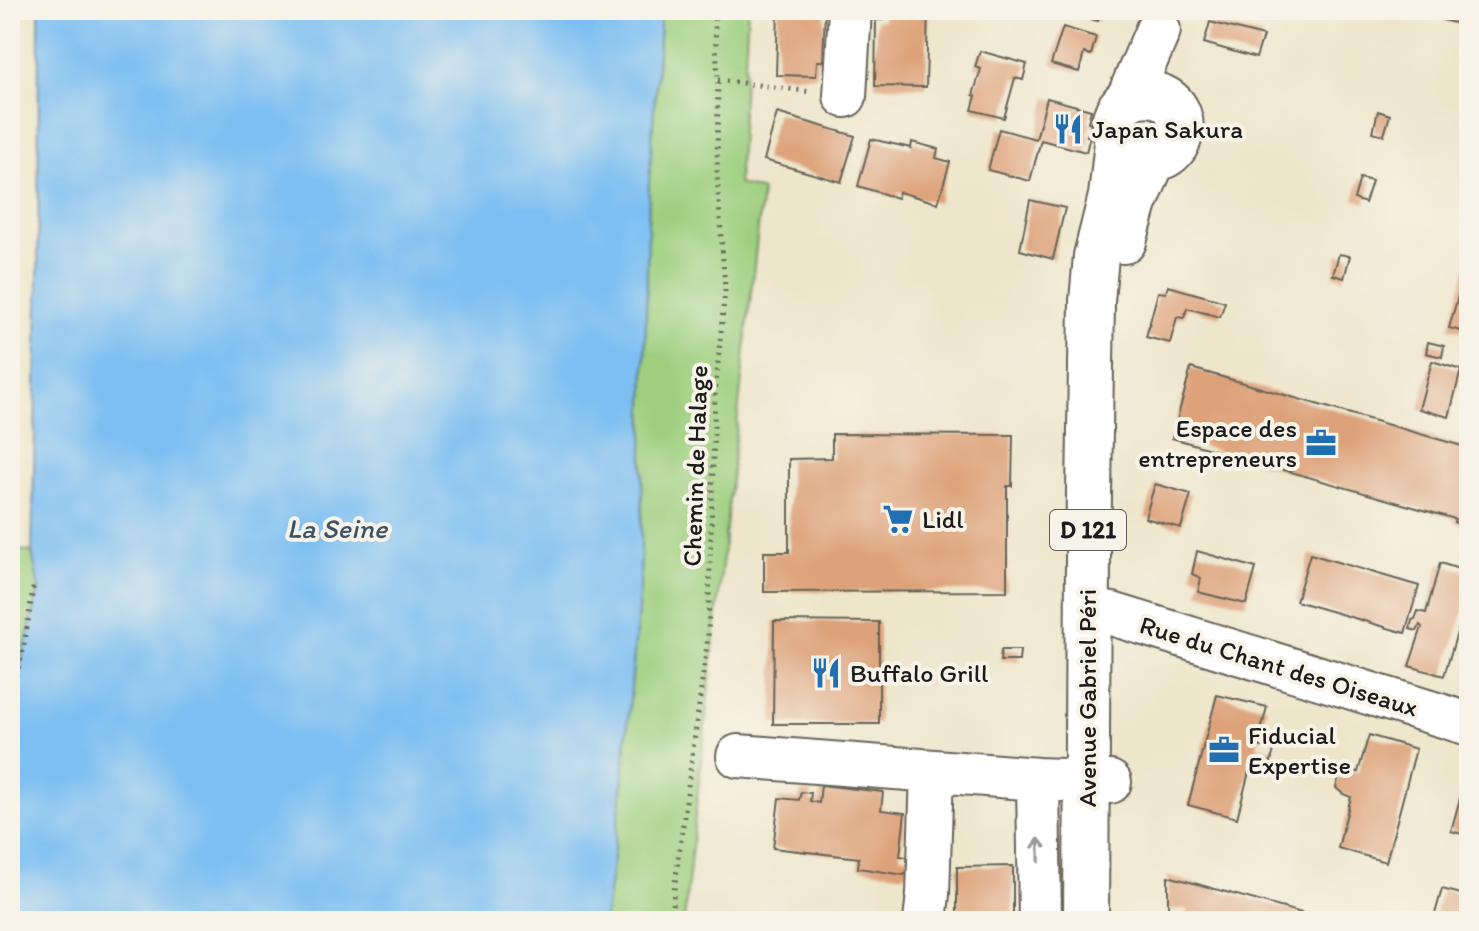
<svg xmlns="http://www.w3.org/2000/svg" width="1479" height="931" font-family="Itim,sans-serif">
  <style>
    .green { fill: #9dcf7f; stroke: #5c764e; stroke-width: 2 }
    .water { fill: #7dbff2; stroke: #4c6e87; stroke-width: 2 }
    .building { fill: #dda279 }
    .lines { fill: none; stroke-linecap: round; stroke-linejoin: round }
    .minor-casing { stroke: #666359; stroke-width: 46 }
    .major-casing { stroke: #666359; stroke-width: 48 }
    .path { stroke: #666359; stroke-width: 5; stroke-dasharray: 2 6; stroke-linecap: butt }
    .minor { stroke: #fff; stroke-width: 42 }
    .major { stroke: #fff; stroke-width: 44 }
    .oneway { stroke: #999 }
    .labels { text-anchor: middle; stroke-width: 8; stroke-linejoin: round; paint-order: stroke }
    .shield { fill: #f7f3e8; stroke: #5e5c59; stroke-width: 2 }
    .shield-label { font-size: 24px; font-weight: bold; fill: #1c1c1c }
    .poi-label { font-size: 26px; fill: #1c1c1c; stroke: #f7f3e8; text-anchor: start }
    .street-label { font-size: 26px; fill: #1c1c1c; stroke: #f7f3e8 }
    .water-label { font-size: 28px; font-style: italic; fill: #3e5567; stroke: #f7f3e8 }
  </style>
  <rect width="100%" height="100%" fill="#f7f3e8"/>
  <filter id="ink" filterUnits="userSpaceOnUse"><feTurbulence type="fractalNoise" baseFrequency=".0125" numOctaves="2"/><feDisplacementMap in="SourceGraphic" scale="16" xChannelSelector="R" yChannelSelector="G"/><feConvolveMatrix kernelMatrix="1 2 1 2 8 2 1 2 1" color-interpolation-filters="sRGB"/></filter>
  <filter id="wash" filterUnits="userSpaceOnUse"><feTurbulence type="fractalNoise" baseFrequency=".006" numOctaves="4" result="noise"/><feDisplacementMap in="SourceGraphic" scale="32" xChannelSelector="R" yChannelSelector="G"/><feGaussianBlur stdDeviation="1.8" result="paint"/><feColorMatrix in="noise" values="0 0 0 0 0 0 0 0 0 0 0 0 0 0 0 0 0 1.4 0 .05"/><feComposite in="paint" operator="in"/></filter>
  <g filter="url(#wash)">
    <rect width="100%" height="100%" fill="#eee6cb"/>
    <path class="green" d="M661 10H748L738 184 762 191 684 921H604L621 799 640 587 649 181Z
      M10 549 32 552 39 590 10 708Z"/>
    <path class="water" d="M39 10H661L649 181 640 587 621 799 604 921H10V708L39 590 32 552 38 302Z"/>
    <g id="blocks">
      <path class="building" d="M778 10H825L823 61H817L816 76 776 75Z
        M883 10H928L926 87 875 86 876 20H883Z
        M1066 10H1101L1098 21 1066 13Z
        M1409 10H1469V27L1409 11Z
        M1210 22 1263 36 1256 58 1204 43Z
        M1063 27 1096 37 1091 55 1084 53 1079 72 1051 64Z
        M980 51 1027 64 1023 80 1015 78 1004 118 972 110 976 96 973 95 981 69 975 67Z
        M1047 98 1091 110 1088 122 1091 123 1087 136H1090L1086 152 1041 140 1030 181 988 170 999 129 1036 139Z
        M1378 111 1390 115 1384 135 1373 132Z
        M777 113 855 136 841 182 764 160Z
        M871 139 911 148 912 142 938 149 936 158 950 162 938 203 899 192 897 198 858 186Z
        M1360 178 1372 181 1365 203 1354 199Z
        M1030 200 1065 208 1053 259 1020 250Z
        M1339 254 1350 256 1344 278 1333 275Z
        M1468 261H1469V333L1449 328Z
        M1168 286 1225 302 1220 317 1187 308 1184 318 1177 317 1170 343 1146 337 1158 292 1166 293Z
        M1428 342 1444 346 1442 357 1426 353Z
        M1432 361 1461 370 1449 417 1419 409Z
        M1191 368 1469 448V527L1454 522 1455 519 1172 438Z
        M832 434 1013 435 1012 486H1007V591L764 592V552H789V459L832 458Z
        M1155 484 1191 494 1181 528 1145 518Z
        M1197 551 1256 568 1246 604 1198 592 1201 578 1192 574Z
        M1310 554 1419 586 1405 633 1296 601Z
        M1440 563 1469 572V593L1444 676 1409 666 1422 627 1420 625 1417 631 1410 629 1412 620 1415 619 1418 611 1426 613Z
        M774 621 879 622V724H773Z
        M1001 650H1020L1019 661H1000Z
        M1217 695 1267 707 1257 746 1274 750 1268 773 1250 768 1237 818 1188 805Z
        M1369 735 1416 749 1386 862 1338 848 1351 797 1343 794 1336 788 1341 768 1358 772Z
        M1468 770H1469V836L1451 831Z
        M821 785 883 792 881 810 905 813 900 856 913 858 911 868 904 875 858 868 859 858 773 848 779 798 799 800 801 792 811 793 810 801 819 803Z
        M1013 866V921H957V867Z
        M1168 876 1327 920V921H1187V909L1168 910Z
        M1442 889 1469 896V921H1433Z"/>
    </g>
  </g>
  <g filter="url(#ink)">
    <use href="#blocks" fill-opacity="0" stroke="#666359" stroke-width="2"/>
    <g class="lines">
      <g class="minor-casing">
        <path id="minor" d="M845 96 850 10
          M1088 610 1112 614 1469 724
          M738 756 1038 779 1110 782
          M1038 779 1040 921
          M925 921 928 894 932 771"/>
      </g>
      <g class="major-casing">
        <path id="major" d="M1128 154C1137 160 1146 162 1157 159 1199 146 1183 78 1129 98
          M1124 241 1135 203 1153 160
          M1086 921 1088 559 1092 301 1096 256 1111 196 1117 142C1110 124 1115 110 1129 98L1158 30"/>
      </g>
      <path class="path" d="M718 80 812 92
        M10 644 24 647
        M10 699 24 647 34 582
        M670 921 708 637 715 393 725 290 717 174 718 80 714 10"/>
      <use href="#minor" class="minor"/>
      <use href="#major" class="major"/>
    </g>
    <defs><path id="oneway-shaft" d="M-6 0H5M1.5-3L5.5 0L1.5 3" fill="none" stroke-width="1.6" stroke-linecap="round" stroke-linejoin="round" transform="scale(2)"/></defs>
    <use class="oneway" href="#oneway-shaft" transform="translate(1039 850) rotate(-91)"/>
  </g>
  <defs>
    <g id="restaurant-bare" transform="scale(2.4)"><path d="M-5-6h1v4h1v-4h1v4h1v-4h1v5L-1.5 .5V6h-2V.5L-5-1ZM5-6V6H3V1.5H1.5Q1.5-4 5-6Z" fill="#1f6fb2" stroke="#f7f3e8" stroke-width="2.5" paint-order="stroke"/></g>
    <g id="office-bare" transform="scale(2.4)"><path d="M-6-3h4V-5.5h4V-3h4V5H-6ZM-1-4.5V-3h2v-1.5ZM-6 0V1H6V0Z" fill="#1f6fb2" stroke="#f7f3e8" stroke-width="2.5" paint-order="stroke"/></g>
    <g id="supermarket-bare" transform="scale(2.4)"><path d="M-6-5.5h2.5l.6 2H6L4.5 2H-2.5L-4.4-4H-6ZM-1.5 3.2a1.3 1.3 0 1 0 .1 0ZM3 3.2a1.3 1.3 0 1 0 .1 0Z" fill="#1f6fb2" stroke="#f7f3e8" stroke-width="2.5" paint-order="stroke"/></g>
  </defs>
  <g fill-rule="evenodd">
    <use href="#restaurant-bare" x="1068" y="129"/>
    <use href="#office-bare" x="1321" y="443"/>
    <use href="#supermarket-bare" x="898" y="519"/>
    <use href="#restaurant-bare" x="826" y="673"/>
    <use href="#office-bare" x="1224" y="750"/>
  </g>
  <g class="labels">
    <rect class="shield" x="1050" y="510" width="76" height="40" rx="6"/>
    <g class="shield-label">
      <text x="1088" y="538">D 121</text>
    </g>
    <g class="poi-label">
      <text x="1092" y="138">Japan Sakura</text>
      <text x="1297" y="437" text-anchor="end">Espace des<tspan x="1297" dy="30">entrepreneurs</tspan></text>
      <text x="922" y="528">Lidl</text>
      <text x="850" y="682">Buffalo Grill</text>
      <text x="1248" y="744">Fiducial<tspan x="1248" dy="30">Expertise</tspan></text>
    </g>
    <g class="street-label">
      <text transform="translate(695 466) rotate(-88)" y="9">Chemin de Halage</text>
      <text transform="translate(1279 666) rotate(17)" y="9">Rue du Chant des Oiseaux</text>
      <text transform="translate(1087 698) rotate(-90)" y="9">Avenue Gabriel Péri</text>
    </g>
    <g class="water-label">
      <text x="337" y="538">La Seine</text>
    </g>
  </g>
  <rect width="1479" height="931" fill="none" stroke="#f7f3e8" stroke-width="40"/>
</svg>
